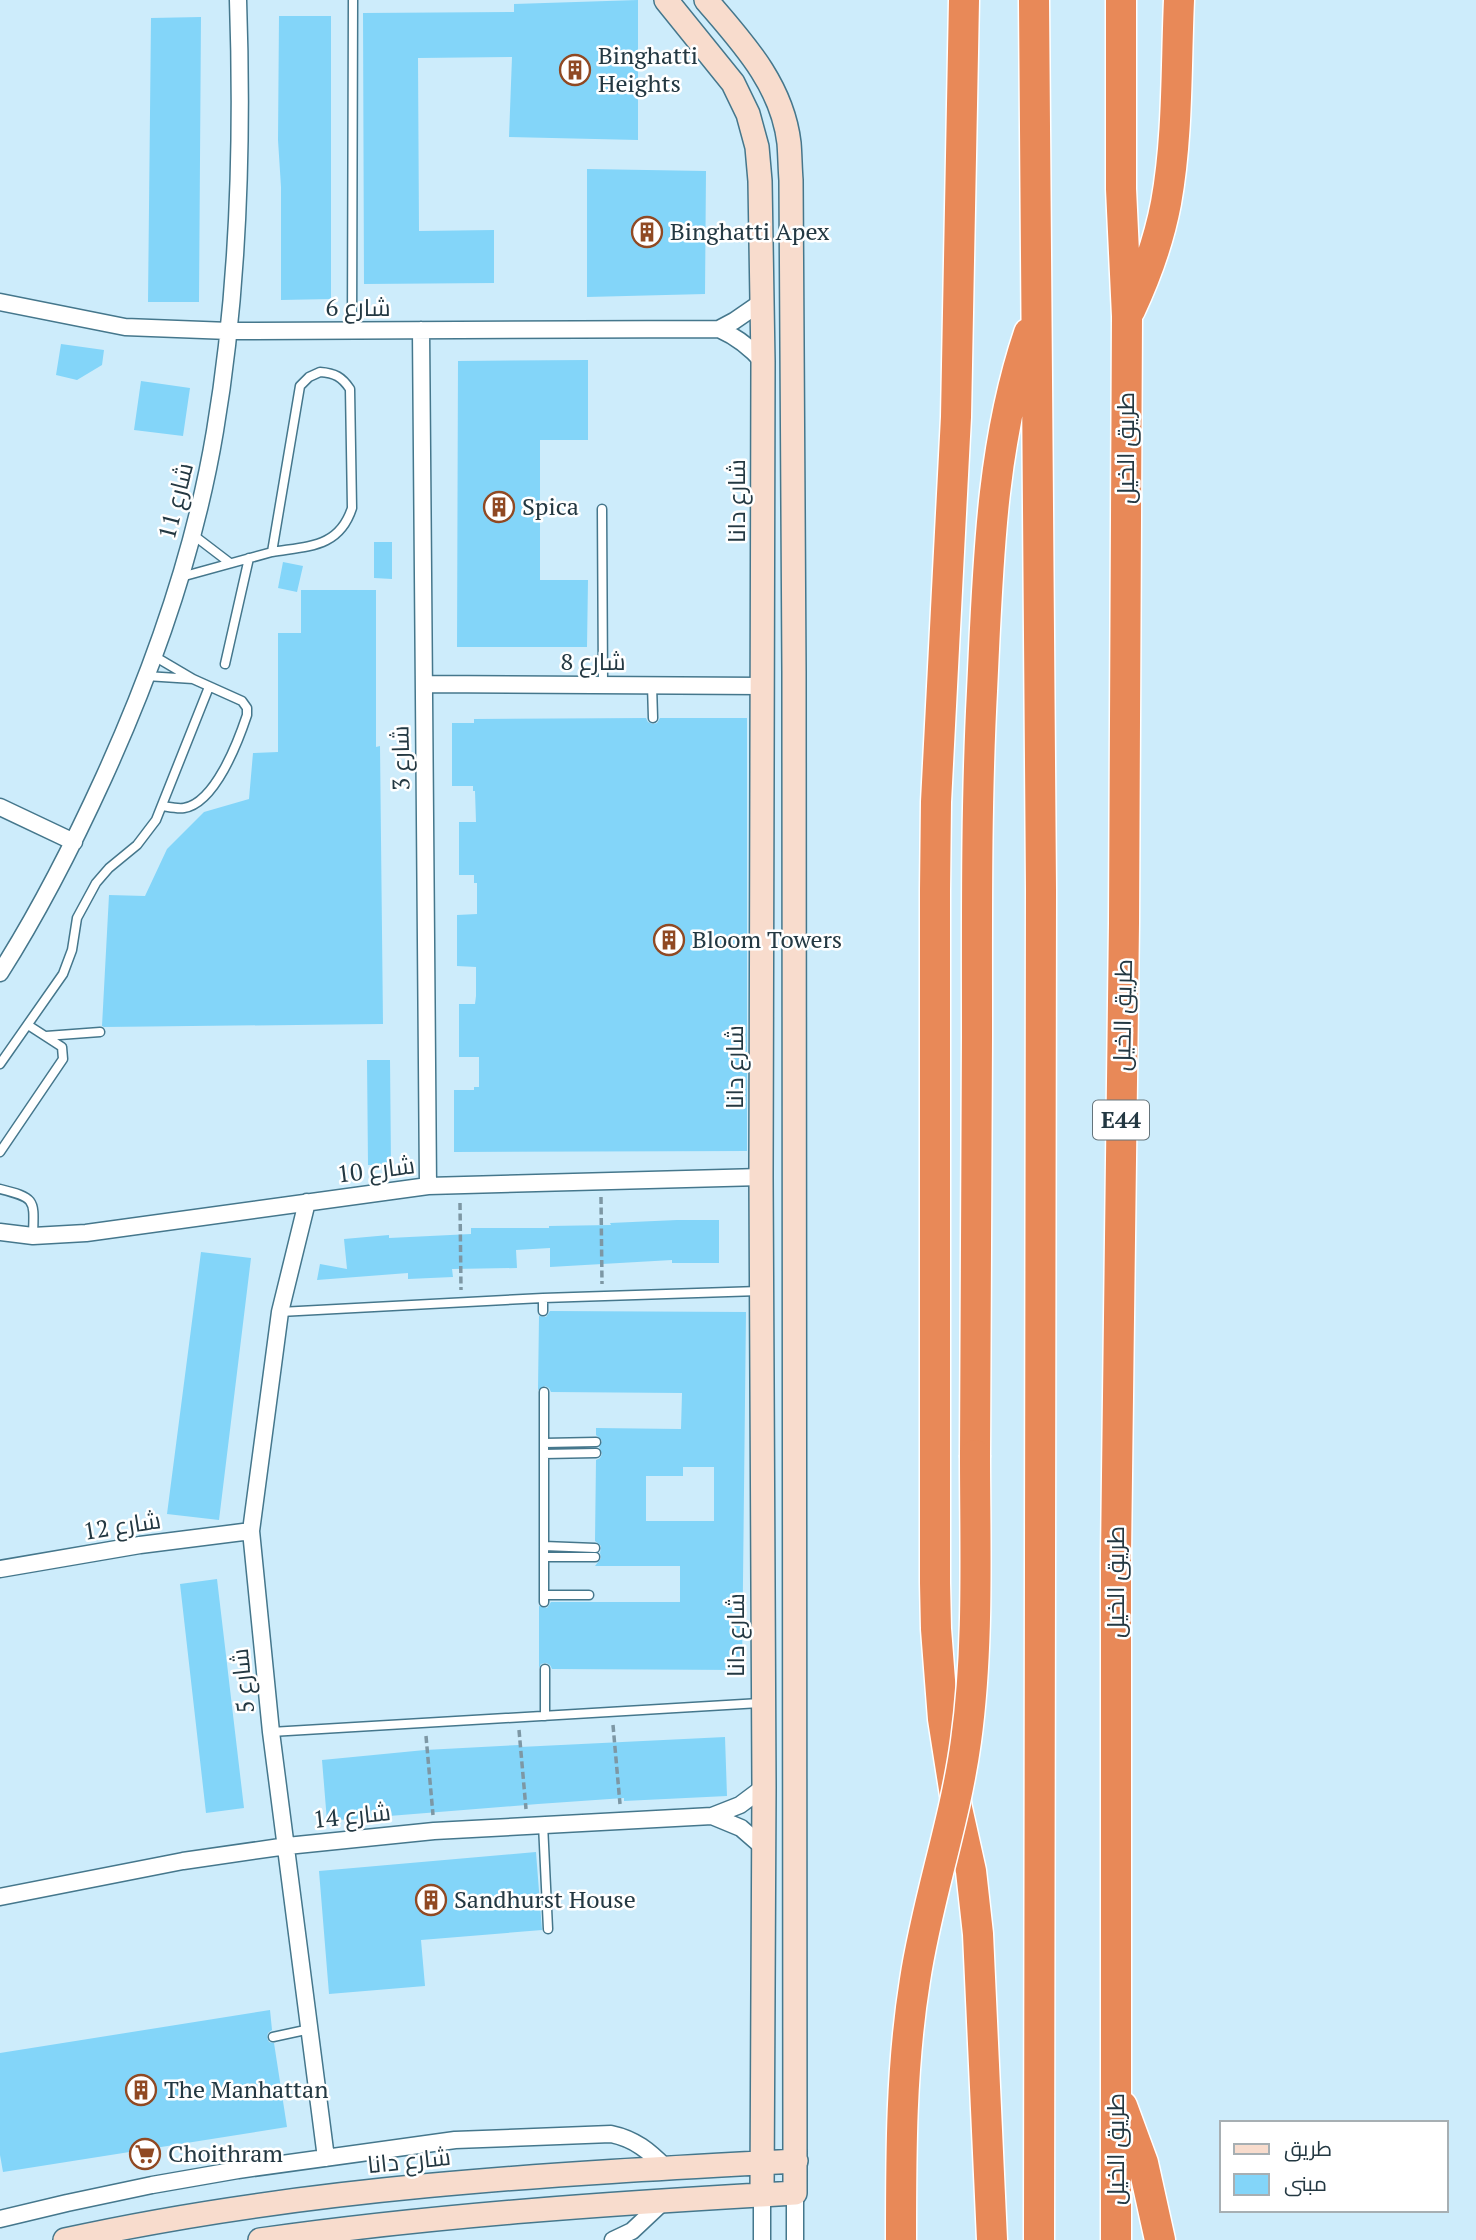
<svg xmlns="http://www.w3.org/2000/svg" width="1476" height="2240" font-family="'PT Serif',Cairo,serif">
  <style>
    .building { fill: #83d5f9; fill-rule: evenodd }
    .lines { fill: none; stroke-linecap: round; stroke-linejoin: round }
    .lane-casing { stroke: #45778c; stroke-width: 11 }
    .street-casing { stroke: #45778c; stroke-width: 19 }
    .secondary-casing { stroke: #45778c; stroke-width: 26 }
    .highway-casing { stroke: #fff; stroke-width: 33 }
    .path { stroke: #7d97a4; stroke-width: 3.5; stroke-dasharray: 7 3.5; stroke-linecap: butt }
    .lane { stroke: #fff; stroke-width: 8 }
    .street { stroke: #fff; stroke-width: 16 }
    .secondary { stroke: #f8dccd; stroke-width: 23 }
    .highway { stroke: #e88958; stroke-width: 30 }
    .highway-bridge-casing { stroke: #fff; stroke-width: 33; stroke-linecap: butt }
    .highway-bridge { stroke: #e88958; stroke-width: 30 }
    .labels { text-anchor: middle; stroke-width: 5; stroke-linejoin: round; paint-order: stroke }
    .shield { fill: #fff; stroke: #65747b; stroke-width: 2 }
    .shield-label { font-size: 23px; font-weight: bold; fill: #233842 }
    .poi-label { font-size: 24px; fill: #233842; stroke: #fff; text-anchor: start }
    .street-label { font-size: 24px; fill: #233842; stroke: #fff }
  </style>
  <rect width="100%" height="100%" fill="#cdecfb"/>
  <path class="building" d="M638 0V140L509 137 512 57 418 58 419 231 494 230V283L364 284 363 13 514 12V4Z
    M279 16H331V299L281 300V187L278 140Z
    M201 17 199 302H148L151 18Z
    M587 169 706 171 705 294 587 297Z
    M61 344 104 350 102 365 77 380 56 375Z
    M588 360V440H540V580H588L587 647H457L458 361Z
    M141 381 190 388 183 436 134 430Z
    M374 542H392V579L374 578Z
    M283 562 303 566 297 592 278 588Z
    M301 590H376V747L380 746 383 1024 104 1027 102 1026 109 895 145 896 167 849 204 812 249 799 253 753 278 752V633H301Z
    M646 718 648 722 653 724 657 723 660 718H747V1151L454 1152V1090H474V1087H479V1057H459V1004H475L476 996V967L457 966V915L477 914V883H474V875H459V822H476L475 791H473V786H452V723H474V719Z
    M367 1060H390L391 1165H368Z
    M677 1220H719V1263H672V1260L550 1267V1248L516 1250 517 1268 452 1269 453 1277 408 1279V1273L317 1280 320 1264 347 1269 344 1239 389 1235V1238L471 1234V1228H549V1226L611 1225 610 1223Z
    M201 1252 251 1258 219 1520 167 1514Z
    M550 1311 746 1312 742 1670 552 1669 550 1665 546 1663 541 1664 539 1668V1606L547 1608 551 1602H680V1566H595L601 1558 600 1553 601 1546 595 1541 596 1460 600 1458 602 1454 599 1447 602 1441 596 1435V1428L681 1429 682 1393 551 1392 549 1388 545 1386 538 1390 539 1316 546 1317ZM683 1467H714V1521H646V1476H683Z
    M217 1579 244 1808 206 1813 180 1584Z
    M725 1737 727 1796 624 1801V1798L538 1804 327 1821 322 1760 425 1750 519 1745 520 1747Z
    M536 1852 542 1930 421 1940 425 1986 329 1994 319 1871Z
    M270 2010 272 2030 268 2033 267 2038 269 2042 274 2043 287 2127 3 2172 0 2155V2053Z"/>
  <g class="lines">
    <g class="lane-casing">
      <path id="lane" d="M352 331 353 0
        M320 372C335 373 342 377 350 389L352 508C339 548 308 546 272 552L300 386 309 377Z
        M602 509 603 685
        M192 534 230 563
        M181 577 272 552
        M154 656 193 679 242 701 247 708V715C238 742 215 803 184 808 177 809 169 807 162 806
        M225 664 249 558
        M146 676 193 679
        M652 685 653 718
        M46 1036 100 1032
        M0 1064 63 974 72 950 77 918 96 883 109 868 137 845 156 820 209 687
        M0 1152 63 1059 62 1047 28 1025
        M0 1189C37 1198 34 1200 33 1236
        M543 1298V1311
        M280 1312 543 1298 759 1291
        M544 1392V1602
        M544 1443 596 1442
        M544 1454 596 1453
        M544 1546 595 1548
        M544 1557H595
        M545 1595H589
        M545 1669V1716
        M271 1732 760 1703
        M543 1824 548 1929
        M273 2037 310 2029"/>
    </g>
    <g class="street-casing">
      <path id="street" d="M0 302 125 327 229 331 719 329C737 337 750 347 763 362
        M719 329 734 321 763 301
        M421 330 428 1186
        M424 684 763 686
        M0 807 74 842
        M0 973C40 910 73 845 104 777 154 667 195 551 215 431 239 289 243 144 238 0
        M307 1202 280 1312 251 1531 271 1732 326 2158
        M0 1232 33 1236 86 1233 428 1186 761 1177
        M0 1569 140 1545 251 1531
        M712 1816 741 1828 764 1848
        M0 1897 183 1861 287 1846 434 1831 712 1816 740 1805 764 1787
        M795 2193V2240
        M762 2195V2240
        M0 2219 67 2203 152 2185 238 2170 455 2140 611 2134C635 2139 649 2151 666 2168
        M613 2240 632 2231 665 2200"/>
    </g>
    <g class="secondary-casing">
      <path id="secondary" d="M666 0 733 83 748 114 757 147 760 181 763 362 761 1177 764 1787 762 2195
        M65 2240C305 2187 551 2174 796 2161
        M260 2240C437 2215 616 2203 795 2193L794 671 791 180C790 168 790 155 789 143 782 84 742 42 706 0"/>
    </g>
    <g class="highway-casing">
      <path id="highway" d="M964 0 956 417 936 802 935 890V1583L936 1629 943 1719 957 1808 971 1871 978 1934 992 2240
        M1034 0 1041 889 1039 2240
        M1130 310C1146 276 1159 240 1166 203 1178 137 1176 67 1179 0
        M975 1455C976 1315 977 1175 977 1036 977 920 976 806 982 691 988 570 990 448 1029 333
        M1122 2106 1143 2163 1160 2240
        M1116 2240V1555L1124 923 1127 316 1121 189V0"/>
    </g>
    <path class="path" d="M601 1197 602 1284
      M460 1203 461 1290
      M613 1725 620 1804
      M519 1730 526 1809
      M426 1736 433 1815"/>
    <use href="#lane" class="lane"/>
    <use href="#street" class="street"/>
    <use href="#secondary" class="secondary"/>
    <use href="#highway" class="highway"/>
    <g class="highway-bridge-casing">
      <path id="highway-bridge" d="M901 2240C901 2153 901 2067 915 1980 927 1900 955 1822 966 1741 979 1646 975 1550 975 1455"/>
    </g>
    <use href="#highway-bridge" class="highway-bridge"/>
  </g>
  <defs>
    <g id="building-ring" transform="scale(1.575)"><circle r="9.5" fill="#fff" stroke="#904923" stroke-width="1.5"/><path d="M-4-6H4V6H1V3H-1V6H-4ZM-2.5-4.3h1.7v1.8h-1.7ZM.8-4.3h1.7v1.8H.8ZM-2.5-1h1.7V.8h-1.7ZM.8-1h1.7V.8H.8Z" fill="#904923"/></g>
    <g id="supermarket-ring" transform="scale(1.575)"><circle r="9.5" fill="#fff" stroke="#904923" stroke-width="1.5"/><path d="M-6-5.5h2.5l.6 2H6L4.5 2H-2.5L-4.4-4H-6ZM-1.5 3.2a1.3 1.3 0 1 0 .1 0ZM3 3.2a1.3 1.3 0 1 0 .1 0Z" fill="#904923"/></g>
  </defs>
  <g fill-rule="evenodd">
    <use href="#building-ring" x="575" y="70"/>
    <use href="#building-ring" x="647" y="232"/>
    <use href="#building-ring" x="499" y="507"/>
    <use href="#building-ring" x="669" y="940"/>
    <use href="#building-ring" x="431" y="1900"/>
    <use href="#building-ring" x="141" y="2090"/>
    <use href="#supermarket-ring" x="145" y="2154"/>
  </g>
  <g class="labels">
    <rect class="shield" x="1093" y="1100.5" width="56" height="39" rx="5"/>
    <g class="shield-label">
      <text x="1121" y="1128">E44</text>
    </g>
    <g class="poi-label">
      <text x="598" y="64">Binghatti<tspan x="598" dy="28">Heights</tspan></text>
      <text x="670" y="240">Binghatti Apex</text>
      <text x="522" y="515">Spica</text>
      <text x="692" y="948">Bloom Towers</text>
      <text x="454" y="1908">Sandhurst House</text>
      <text x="164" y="2098">The Manhattan</text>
      <text x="168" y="2162">Choithram</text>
    </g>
    <g class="street-label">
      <text x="358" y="316">شارع 6</text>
      <text transform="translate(1126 448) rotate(-90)" y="8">طريق الخيل</text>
      <text transform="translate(176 501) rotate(-76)" y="8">شارع 11</text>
      <text transform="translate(737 501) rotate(-90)" y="8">شارع دانا</text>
      <text x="593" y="670">شارع 8</text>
      <text transform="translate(401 758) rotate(-91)" y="8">شارع 3</text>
      <text transform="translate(1123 1015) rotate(-89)" y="8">طريق الخيل</text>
      <text transform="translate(735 1067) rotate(-90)" y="8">شارع دانا</text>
      <text transform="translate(376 1170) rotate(-7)" y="8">شارع 10</text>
      <text transform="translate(122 1526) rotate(-9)" y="8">شارع 12</text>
      <text transform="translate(1116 1582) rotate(-90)" y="8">طريق الخيل</text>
      <text transform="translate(736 1635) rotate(-90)" y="8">شارع دانا</text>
      <text transform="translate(243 1681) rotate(-96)" y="8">شارع 5</text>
      <text transform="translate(352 1816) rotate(-6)" y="8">شارع 14</text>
      <text transform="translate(1116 2149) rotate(-90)" y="8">طريق الخيل</text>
      <text transform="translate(409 2161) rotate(-6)" y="8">شارع دانا</text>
    </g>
  </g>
  <rect x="1220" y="2121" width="228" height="91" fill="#ffffff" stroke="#a7afb3" stroke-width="2"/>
  <rect x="1234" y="2144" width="35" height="10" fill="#f8dccd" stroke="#a7afb3" stroke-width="2"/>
  <text x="1284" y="2156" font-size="21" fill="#233842">طريق</text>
  <rect x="1234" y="2174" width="35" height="21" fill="#83d5f9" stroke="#a7afb3" stroke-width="2"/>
  <text x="1284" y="2191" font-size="21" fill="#233842">مبنى</text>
</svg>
